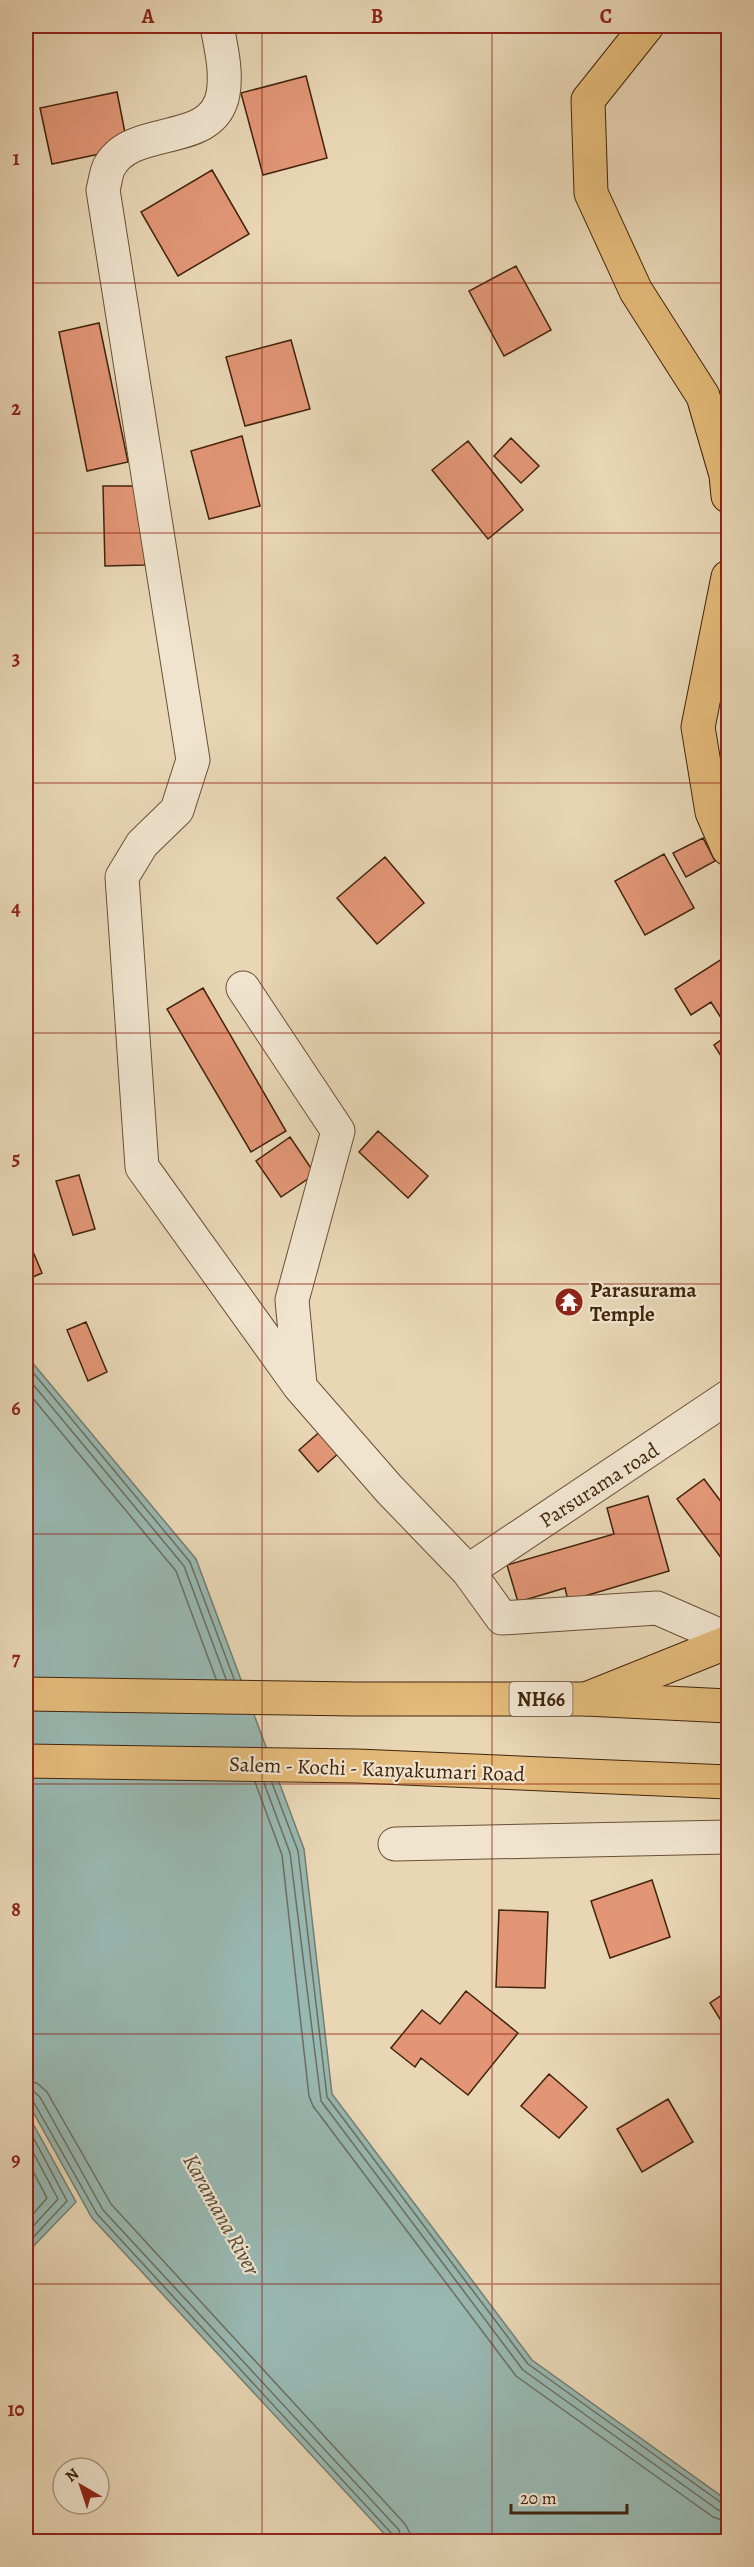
<svg xmlns="http://www.w3.org/2000/svg" width="754" height="2567" font-family="Alegreya,serif">
  <style>
    .water { fill: #98b8b2; stroke: #757d6f; stroke-width: 1.5 }
    .lines { fill: none; stroke-linecap: round; stroke-linejoin: round }
    .shore { stroke: #6c6e5e; stroke-width: 1.5 }
    .building { fill: #e29676; stroke: #41240b; stroke-width: 1.5 }
    .minor-casing { stroke: #6b5036; stroke-width: 35 }
    .major-casing { stroke: #41240b; stroke-width: 35 }
    .highway-casing { stroke: #41240b; stroke-width: 35 }
    .minor { stroke: #f0e4cf; stroke-width: 33 }
    .major { stroke: #e4bb7a; stroke-width: 33 }
    .highway { stroke: #e4bb7a; stroke-width: 33 }
    .grid { fill: none; stroke: #8f2418; stroke-width: 1.5; stroke-opacity: 0.55 }
    .labels { text-anchor: middle; stroke-width: 4.5; stroke-linejoin: round; paint-order: stroke }
    .shield { fill: #f0e4cf; stroke: #765e46; stroke-width: 1.5 }
    .shield-label { font-size: 20px; font-weight: bold; fill: #41240b }
    .poi-label { font-size: 21px; font-weight: bold; fill: #41240b; stroke: #f0e4cf; text-anchor: start }
    .street-label { font-size: 21px; fill: #41240b; stroke: #f0e4cf }
    .water-label { font-size: 22px; font-style: italic; fill: #574935; stroke: #f0e4cf }
    .neatline { fill: none; stroke: #8f2418; stroke-width: 2 }
    .grid-label { font-size: 20px; text-anchor: middle; font-weight: bold; fill: #8f2418 }
  </style>
  <rect width="100%" height="100%" fill="#e8d6b5"/>
  <filter id="stains"><feTurbulence type="fractalNoise" baseFrequency=".00333" numOctaves="4"/><feColorMatrix values="0 0 0 0 .2 0 0 0 0 .09 0 0 0 0 .02 0 0 0 .5 -.17"/></filter>
  <radialGradient id="worn" r=".72"><stop offset=".6" stop-color="#630" stop-opacity="0"/><stop offset="1" stop-color="#630" stop-opacity=".3"/></radialGradient>
  <path class="water" d="M26 1355 196 1559 304 1849 332 2094 532 2360 728 2501V2541H391L92 2218 26 2099Z
    M26 2111 76 2202 26 2254Z"/>
  <g class="lines">
    <path class="shore" d="M26 1364 190 1562 234 1679
      M26 1376 184 1566 226 1679
      M26 1390 176 1571 216 1679
      M255 1782 282 1855 309 2096 313 2106 516 2376 713 2517 728 2522
      M264 1783 290 1853 321 2101 523 2370 718 2510 728 2513
      M272 1783 298 1851 327 2097 528 2364 723 2504 728 2505
      M26 2081 37 2083 47 2092 111 2204 405 2524 410 2533 411 2542
      M26 2090 33 2091 40 2097 103 2210 399 2530 402 2542
      M26 2097 33 2101 97 2214 393 2535 395 2542
      M26 2124 67 2201 26 2245
      M26 2139 58 2199 26 2234
      M26 2158 47 2198 26 2222"/>
  </g>
  <path class="building" d="M306 76 327 158 263 175 241 93Z
    M117 92 128 148 52 164 40 108Z
    M212 170 249 234 178 276 141 212Z
    M516 266 551 330 504 356 469 291Z
    M99 323 128 462 87 471 59 332Z
    M291 340 310 409 245 426 226 357Z
    M242 436 260 506 209 519 191 451Z
    M511 438 539 466 521 483 494 456Z
    M468 441 523 510 488 539 432 470Z
    M103 486H143L145 565 105 566Z
    M703 838 715 861 686 877 673 853Z
    M664 854 694 908 645 935 615 881Z
    M385 857 424 903 377 944 337 898Z
    M728 955V1029L711 1002 691 1015 675 989Z
    M203 988 286 1131 251 1152 167 1009Z
    M728 1035V1067L714 1045Z
    M378 1131 428 1176 408 1198 359 1152Z
    M290 1137 315 1174 281 1197 256 1161Z
    M79 1175 95 1229 73 1235 56 1181Z
    M26 1235 42 1273 26 1280Z
    M86 1322 107 1372 88 1381 67 1330Z
    M323 1429 342 1450 318 1472 299 1450Z
    M704 1479 728 1511V1567L677 1499Z
    M648 1496 669 1571 568 1601 565 1588 518 1602 507 1565 614 1534 607 1508Z
    M652 1880 670 1937 610 1958 591 1901Z
    M499 1910 548 1912 545 1988 496 1987Z
    M466 1991 518 2033 468 2095 421 2058 415 2067 391 2048 422 2010 440 2024Z
    M728 1991V2032L710 2003Z
    M549 2074 587 2107 559 2138 521 2106Z
    M668 2099 693 2142 642 2172 617 2129Z"/>
  <g class="lines">
    <g class="minor-casing">
      <path id="minor" d="M217 26C221 48 227 71 223 94 213 149 132 123 109 167 106 173 105 183 103 190L193 760 177 810 142 844 122 877 142 1167 300 1387 389 1489 468 1571 502 1618 657 1608 728 1639
        M243 988 338 1131 292 1300 300 1385
        M468 1571 728 1397
        M395 1844 728 1837"/>
    </g>
    <g class="major-casing">
      <path id="major" d="M647 26 588 100 591 193 636 291 703 396 726 475 728 496
        M728 577 698 727 712 812 728 849
        M586 1699 728 1642"/>
    </g>
    <g class="highway-casing">
      <path id="highway" d="M26 1694 354 1699H586L728 1706
        M26 1761 357 1766 728 1782"/>
    </g>
    <use href="#minor" class="minor"/>
    <use href="#major" class="major"/>
    <use href="#highway" class="highway"/>
  </g>
  <path class="grid" d="M262 26V2542M492 26V2542M26 283H728M26 533H728M26 783H728M26 1033H728M26 1284H728M26 1534H728M26 1784H728M26 2034H728M26 2284H728"/>
  <defs>
    <g id="temple-disc" transform="scale(1.5)"><circle r="9.5" fill="#8f2418" stroke="#f0e4cf"/><path d="M0-6L5-2H3V0L6.5 2.5H4V6H1.5V3h-3V6H-4V2.5H-6.5L-3 0V-2H-5Z" fill="#fff"/></g>
  </defs>
  <g fill-rule="evenodd">
    <use href="#temple-disc" x="569" y="1302"/>
  </g>
  <g class="labels">
    <rect class="shield" x="509.5" y="1682" width="63" height="34" rx="4.5"/>
    <g class="shield-label">
      <text x="541" y="1706">NH66</text>
    </g>
    <g class="poi-label">
      <text x="590" y="1297">Parasurama<tspan x="590" dy="24">Temple</tspan></text>
    </g>
    <g class="street-label">
      <text transform="translate(599 1485) rotate(-33)" y="7">Parsurama road</text>
      <text transform="translate(377 1769) rotate(2)" y="7">Salem - Kochi - Kanyakumari Road</text>
    </g>
    <g class="water-label">
      <text transform="translate(222 2214) rotate(61)" y="8">Karamana River</text>
    </g>
  </g>
  <rect width="754" height="2567" fill="none" stroke="#e8d6b5" stroke-width="66"/>
  <g transform="translate(81 2486) rotate(321)"><circle r="28" fill="#f0e4cf" stroke="#aa9781" stroke-width="1.5"/>
  <path d="M0-4.5L10 22L0 15L-10 22Z" fill="#8f2418"/>
  <text y="-9" font-size="16" font-weight="bold" text-anchor="middle" fill="#41240b">N</text>
  </g>
  <path d="M511 2504v9h116v-9" fill="none" stroke="#41240b" stroke-width="3"/>
  <text x="520" y="2504" font-size="18" fill="#41240b" stroke="#f0e4cf" stroke-width="4.5" paint-order="stroke">20 m</text>
  <rect x="33" y="33" width="688" height="2501" class="neatline"/>
  <g class="grid-label">
    <text x="148" y="23">A</text>
    <text x="377" y="23">B</text>
    <text x="606" y="23">C</text>
    <text x="16" y="165">1</text>
    <text x="16" y="415">2</text>
    <text x="16" y="665">3</text>
    <text x="16" y="915">4</text>
    <text x="16" y="1165">5</text>
    <text x="16" y="1415">6</text>
    <text x="16" y="1665">7</text>
    <text x="16" y="1916">8</text>
    <text x="16" y="2166">9</text>
    <text x="16" y="2416">10</text>
  </g>
  <rect width="100%" height="100%" filter="url(#stains)"/>
  <rect width="100%" height="100%" fill="url(#worn)"/>
</svg>
